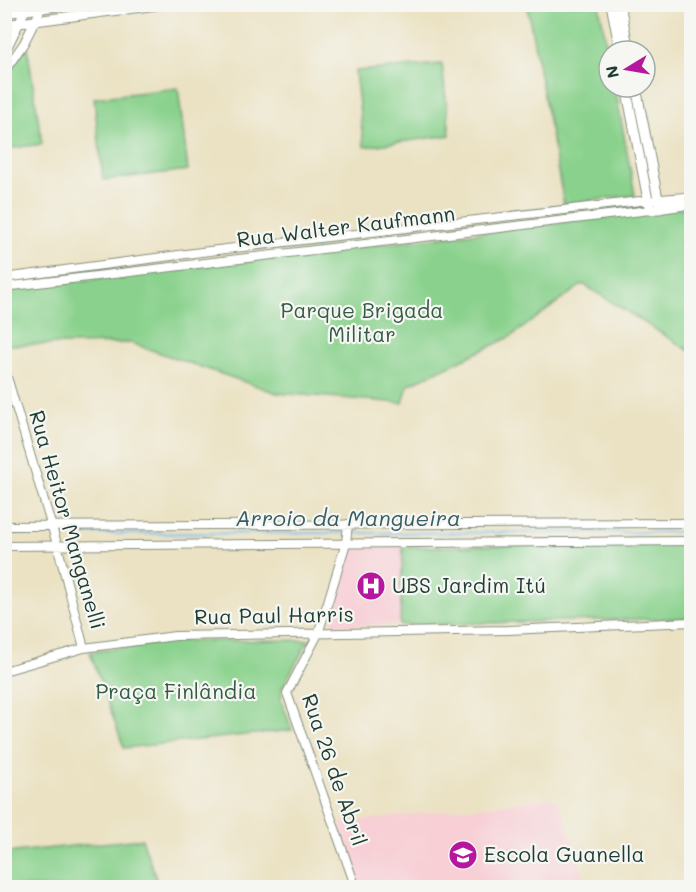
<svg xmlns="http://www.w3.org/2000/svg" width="696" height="892" font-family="Mali,sans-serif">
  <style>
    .built { fill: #f7cfd5 }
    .green { fill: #89d18c; stroke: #548760; stroke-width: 1.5 }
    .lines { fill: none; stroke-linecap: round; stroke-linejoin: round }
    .stream { stroke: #7bbff1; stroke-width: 2 }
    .tertiary-casing { stroke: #85907c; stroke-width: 10 }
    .secondary-casing { stroke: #85907c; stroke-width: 11 }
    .tertiary { stroke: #fff; stroke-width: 8 }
    .secondary { stroke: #fff; stroke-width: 9 }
    .labels { text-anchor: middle; stroke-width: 4.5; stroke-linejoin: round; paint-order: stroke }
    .street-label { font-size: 21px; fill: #1f3d34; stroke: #f6f6f2 }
    .park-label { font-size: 21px; fill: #345b46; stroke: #f6f6f2 }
    .poi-label { font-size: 21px; fill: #1f3d34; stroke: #f6f6f2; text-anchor: start }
    .water-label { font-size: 22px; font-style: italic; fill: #365e63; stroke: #f6f6f2 }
  </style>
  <rect width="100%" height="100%" fill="#f6f6f2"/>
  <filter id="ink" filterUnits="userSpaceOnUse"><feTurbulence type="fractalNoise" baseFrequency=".0167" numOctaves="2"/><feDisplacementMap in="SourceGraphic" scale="12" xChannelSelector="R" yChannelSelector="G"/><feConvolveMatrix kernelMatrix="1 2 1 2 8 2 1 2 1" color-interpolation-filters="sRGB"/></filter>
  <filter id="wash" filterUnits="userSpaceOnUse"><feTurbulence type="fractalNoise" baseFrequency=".008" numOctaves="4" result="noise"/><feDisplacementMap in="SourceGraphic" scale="24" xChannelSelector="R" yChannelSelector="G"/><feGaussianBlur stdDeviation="1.35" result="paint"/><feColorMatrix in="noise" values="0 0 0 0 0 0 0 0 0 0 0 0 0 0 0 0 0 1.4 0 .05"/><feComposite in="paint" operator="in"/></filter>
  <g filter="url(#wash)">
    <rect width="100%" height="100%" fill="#ebe2c3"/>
    <path class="built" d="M352 547H403L400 625 330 626Z
      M553 798 562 809 587 887H359L338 823Z"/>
    <path class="green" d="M527 5H599L609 57V87H615L635 195 564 204Z
      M27 45 42 144 5 149V77Z
      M442 64 450 135 364 147 355 71Z
      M178 88 188 170 103 180 94 98Z
      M687 207 692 232 691 352 583 284 510 337 408 385 403 403 277 393 131 343 5 345 4 290Z
      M686 543 691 569V618L400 625 403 547Z
      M309 640 282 688 281 700 292 730 124 748 90 652 174 641Z
      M142 839 159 887H5V853Z"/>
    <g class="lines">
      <path class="stream" d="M349 533 692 532
        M4 534 344 533"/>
    </g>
  </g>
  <g filter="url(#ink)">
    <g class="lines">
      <g class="tertiary-casing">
        <path id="tertiary" d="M4 54 25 11
          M4 72 24 43 41 9
          M4 278 209 251 649 200
          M4 287 650 210
          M4 367 57 544 84 648
          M348 524 346 543 318 634 287 693 356 888
          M4 526 692 523
          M4 546 692 541
          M4 671 84 648 175 636 508 630 692 622"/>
      </g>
      <g class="secondary-casing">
        <path id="secondary" d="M611 4 620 51
          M620 4 629 51
          M4 13 72 4
          M4 25 165 4
          M626 87 650 210 692 204
          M636 87 660 209
          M655 200 692 197"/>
      </g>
      <use href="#tertiary" class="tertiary"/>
      <use href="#secondary" class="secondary"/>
    </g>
  </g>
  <defs>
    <g id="hospital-disc" transform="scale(1.5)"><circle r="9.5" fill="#b5179e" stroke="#f6f6f2"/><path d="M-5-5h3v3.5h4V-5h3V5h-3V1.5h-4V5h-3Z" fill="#fff"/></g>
    <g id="school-disc" transform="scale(1.5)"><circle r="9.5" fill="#b5179e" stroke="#f6f6f2"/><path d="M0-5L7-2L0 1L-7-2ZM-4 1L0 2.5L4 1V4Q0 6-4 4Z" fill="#fff"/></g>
  </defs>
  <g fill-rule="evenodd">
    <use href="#hospital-disc" x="371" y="586"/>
    <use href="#school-disc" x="463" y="855"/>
  </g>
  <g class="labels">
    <g class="street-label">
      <text transform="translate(346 227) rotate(-7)" y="7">Rua Walter Kaufmann</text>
      <text transform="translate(67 520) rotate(74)" y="7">Rua Heitor Manganelli</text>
      <text transform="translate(274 616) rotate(-1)" y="7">Rua Paul Harris</text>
      <text transform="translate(334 770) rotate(71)" y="7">Rua 26 de Abril</text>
    </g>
    <g class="park-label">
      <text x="362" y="318">Parque Brigada<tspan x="362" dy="24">Militar</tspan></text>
      <text x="176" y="699">Praça Finlândia</text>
    </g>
    <g class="poi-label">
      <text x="392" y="593">UBS Jardim Itú</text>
      <text x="484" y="862">Escola Guanella</text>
    </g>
    <g class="water-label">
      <text x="348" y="526">Arroio da Mangueira</text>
    </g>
  </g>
  <rect width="696" height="892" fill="none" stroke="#f6f6f2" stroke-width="24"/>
  <g transform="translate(627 69) rotate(259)"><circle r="28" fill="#f6f6f2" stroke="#a0aca6" stroke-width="1.5"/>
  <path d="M0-4.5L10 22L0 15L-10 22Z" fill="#b5179e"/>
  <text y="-9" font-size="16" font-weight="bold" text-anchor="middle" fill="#1f3d34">N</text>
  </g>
</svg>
